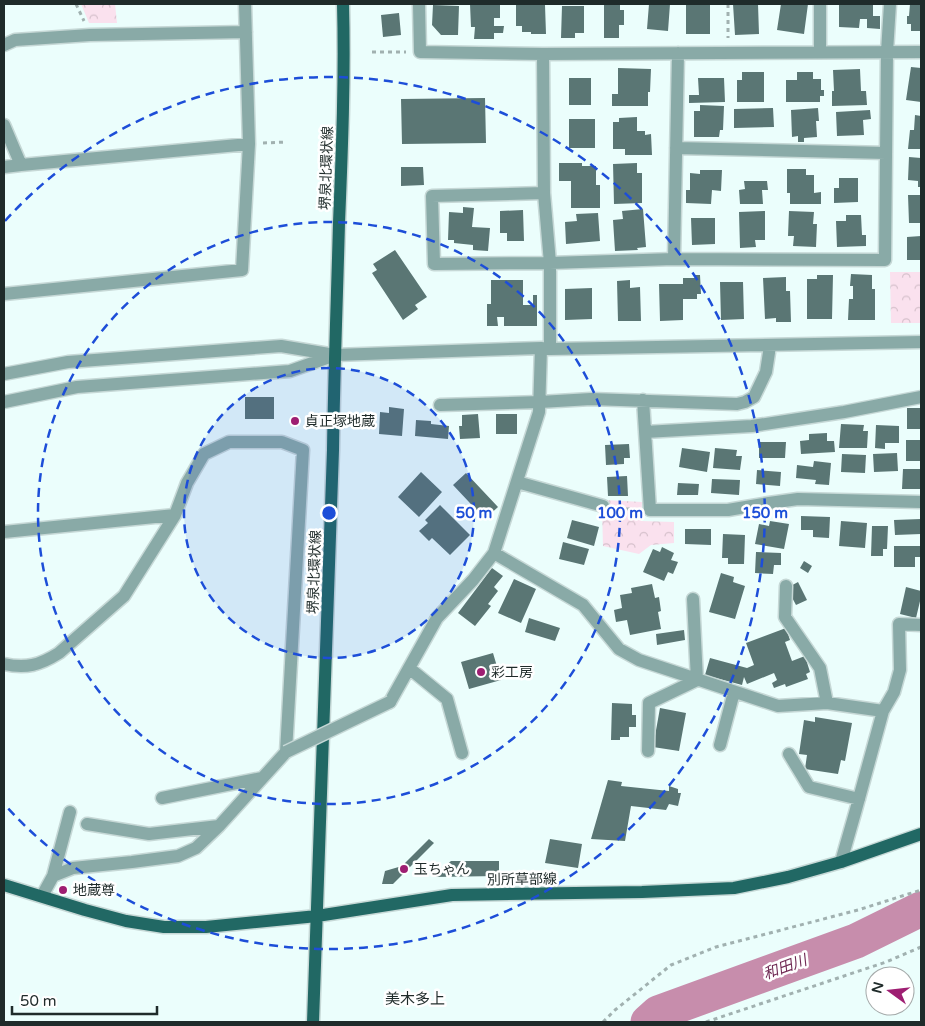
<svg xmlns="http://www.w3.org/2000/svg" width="925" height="1026" font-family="'Varela Round','Noto Sans JP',sans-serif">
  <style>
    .forest { fill: url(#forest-crowns) }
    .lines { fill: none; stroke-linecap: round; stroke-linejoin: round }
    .river { stroke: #c78dac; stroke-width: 35 }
    .building { fill: #5a7674 }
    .minor-casing { stroke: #c6d8d6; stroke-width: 15 }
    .major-casing { stroke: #c6d8d6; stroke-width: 15 }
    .path { stroke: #a1b1b0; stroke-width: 3; stroke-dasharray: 4 4; stroke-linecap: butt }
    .minor { stroke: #89aaa7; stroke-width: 12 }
    .major { stroke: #216864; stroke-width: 12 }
    .minor-bridge-casing { stroke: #c6d8d6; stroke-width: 15; stroke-linecap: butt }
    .minor-bridge { stroke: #89aaa7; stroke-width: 12 }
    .ring { fill: none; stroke: #1d4ed8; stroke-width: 2.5; stroke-dasharray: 9 6 }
    .poi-dot { fill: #9e1e72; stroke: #fff; stroke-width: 2 }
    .labels { text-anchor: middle; stroke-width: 5; stroke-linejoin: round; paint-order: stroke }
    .street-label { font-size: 14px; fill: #1f2b2a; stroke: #fff }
    .poi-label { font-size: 14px; fill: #1f2b2a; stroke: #fff; text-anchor: start }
    .water-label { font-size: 15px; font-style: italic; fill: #702a54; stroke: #fff }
    .neighbourhood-label { font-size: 15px; fill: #1f2b2a; stroke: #fff }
    .centre { fill: #1d4ed8; stroke: #fff; stroke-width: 2.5 }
    .ring-label { font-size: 15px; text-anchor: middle; font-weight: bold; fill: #1d4ed8; stroke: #fff; stroke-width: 5; stroke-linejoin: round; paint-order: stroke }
  </style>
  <defs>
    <pattern id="forest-crowns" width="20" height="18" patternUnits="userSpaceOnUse" patternTransform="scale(1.25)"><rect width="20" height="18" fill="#fae1ee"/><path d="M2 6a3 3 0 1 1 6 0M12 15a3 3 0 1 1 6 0" fill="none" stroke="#d6c1cc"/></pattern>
  </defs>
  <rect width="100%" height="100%" fill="#ebfefc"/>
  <path class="forest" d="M81 4H115L117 23H89Z
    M890 272H921V323H891Z
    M605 500 642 502 641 521 674 522V543L651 545 639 554 603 546 602 510Z"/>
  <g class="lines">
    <path class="river" d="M648 1022 658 1013 856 941 921 909"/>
  </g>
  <path class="building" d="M470 4 500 5V18H494V26H504L503 33H494V39H474L475 27H471Z
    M604 4H620V10H624V25H619V38H604Z
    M649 4H670L668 31 647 29Z
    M686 4H710V34H686Z
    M733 4H758L759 34 735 35Z
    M781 4H808L804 34 777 30Z
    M839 4H873V16H880V29L867 28V19H860L859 28 839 27Z
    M910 4H921V31H911V24H907V16H909Z
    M433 5 459 6 458 35H441L432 25Z
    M516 5H545L546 34H531V32H522V26H516Z
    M562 6H584V33H575V38H561Z
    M399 13 401 35 383 37 381 15Z
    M911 67 921 68V102L906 100Z
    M618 68 651 69 650 92H648V106H612V94H618Z
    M860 69 861 91H866L867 105 832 106V91H834L833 70Z
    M742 72H764V102H737V80H742Z
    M797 72H813V79H821V90H824V96H820V102H786V80H797Z
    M569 78H591V105H569Z
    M698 78H724L725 102 689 103V95H699Z
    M485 98 486 143 402 144 401 99Z
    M700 105 724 106 723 130H720L719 137H694V111H700Z
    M773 108 774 127 734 128V109Z
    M818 108 819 121H816L817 137 804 138V142H798V136L792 137 791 110Z
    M870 110 871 119 863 120 864 135 837 136 836 112Z
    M915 115 921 116V149H908L910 130H914Z
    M637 117V131H645V135L651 134 652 155H625V149H613V122H619V118Z
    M569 119H595V148H569Z
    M909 157 921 158V187H918V181L908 180Z
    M559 163H582V166H596V185H600V208H571V181H559Z
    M637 163V173H642V203L614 204 613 164Z
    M401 167H423L424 185 401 186Z
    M787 169H806V175H814V193L821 192V204H790V193H787Z
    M700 170H722L721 191 712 190 711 204 686 203V190H690V173L700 174Z
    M839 178H858V202L834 203V188H839Z
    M744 181H767L768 190H762L763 204H740L739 190 745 189Z
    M908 195H921V223H909Z
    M463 207 474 208 472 227 490 228 488 251 473 250V245L454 243V240H448L449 212 463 213Z
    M643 209 646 247 637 248 638 250 615 251 613 220 623 219 622 211Z
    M523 210 524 241H507V233H500V211Z
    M765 211V240H755L756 247 740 248 739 212Z
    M789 211 814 212 813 224H817L816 247 793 246 794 236H788Z
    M598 213 600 241 566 244 565 222 577 221 576 214Z
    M846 215H861L862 235H866V246L837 247 836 221H846Z
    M691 218H715V244L692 245Z
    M921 236V260H907V237Z
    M395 250 427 297 415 305 418 309 403 320 372 273 377 270 373 264Z
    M851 274 872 275V289H875V320H848L849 299H853V286H850Z
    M694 275H700L701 294H697V299H683V320L660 321 659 284H683V278H695Z
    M817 275H833L832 319H807V279H817Z
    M786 277V291H790L791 322H776V318L765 319 763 278Z
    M491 280H523V305H533V295H537V326H504V317H497L498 326H487V304H491Z
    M630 280V288L640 287 641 321H618L617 281Z
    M720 282H743L744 319 721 320Z
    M592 288V319L565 320V289Z
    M245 397H274V419H245Z
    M389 407 404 409 402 436 379 434 380 412 389 413Z
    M907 408H921V429H907Z
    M478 414 480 438 460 439 459 426H462V415Z
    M496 414H517V434H496Z
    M416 420 431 421V424L449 426 448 439 415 436Z
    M841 424 864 425 863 431H868L867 448H839Z
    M876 425 899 426V443H885V449L875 448Z
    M827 433V441H834L835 452 801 454 800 441 809 440V434Z
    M906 440H921V461H906Z
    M759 442H786L785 458H759Z
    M629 444 630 458H624V464L606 465 605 445Z
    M682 448 710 452 707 472 679 467Z
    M715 448 737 450 736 456H742L740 470 713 468Z
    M897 453 898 471 874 472 873 454Z
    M842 454 866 455 865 473 841 472Z
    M814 461 831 463 829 485 815 484 816 480 796 478 797 465 813 467Z
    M903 469H921V489H902Z
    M757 470 781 472 780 486 756 484Z
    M421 472 442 492 419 517 398 497Z
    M466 473 498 507 485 519 453 485Z
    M627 476 628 496H608L607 477Z
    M712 479 740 480 739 495 711 493Z
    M678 483 699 484 698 495H677Z
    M440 505 470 535 450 555 432 538 429 541 419 531 428 523 425 520Z
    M801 516 830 517 829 538 813 537V530H801Z
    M921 519V534L895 535 894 520Z
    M572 520 599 527 594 546 567 538Z
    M770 521 789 524 784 549 755 544 759 524 769 526Z
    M841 521 867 523 865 548 839 546Z
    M872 526H888L887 549H883V556H871Z
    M685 529H711V545L685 544Z
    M723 534 745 535 744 564H728V558H722Z
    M563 542 589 549 584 565 559 559Z
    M894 546H921V557H915V567H894Z
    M662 547 674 553 671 560 678 562 673 574 668 572 664 581 643 572 653 549 660 552Z
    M756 552 781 553V565H774L773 574 755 573Z
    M804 561 812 566 808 573 800 568Z
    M492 568 503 576 494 587 498 591 488 604 491 606 475 626 458 613Z
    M721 573 734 577 733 582 745 586 735 619 709 612Z
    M514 579 536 589 521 623 498 613Z
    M798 582 807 600 796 605 787 588Z
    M652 584 655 598 659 597 661 611 658 612 661 629 630 635 627 620 616 622 614 610 622 608 620 595 632 593 631 588Z
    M906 587 921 591V597L916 618 900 614Z
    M529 618 560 628 555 641 525 632Z
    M786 628 790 640 785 642 792 661 805 656 810 672 806 674 808 679 786 687 785 684 774 688 772 683 777 680 774 673 747 684 744 677 742 685 705 675 710 658 747 668 754 665 746 643Z
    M684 630 685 640 657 645 656 634Z
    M493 653 501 680 469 689 461 662Z
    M612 703 632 704V715H636V727H629V737H620V740H611Z
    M660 708 686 713 679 751 653 747Z
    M815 717 852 723 845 761 841 760 838 774 805 769 807 755 799 754 804 720 815 722Z
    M608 780 622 782 621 786 669 791V786L678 789V793H681L678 806 669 804 666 810 631 806 625 841 591 839Z
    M429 839 434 843 393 884H382L385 871 402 866Z
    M550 839 582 844 578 868 545 863Z
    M451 861H499V876L432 877Z"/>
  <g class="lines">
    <g class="minor-casing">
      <path id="minor" d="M419 4 420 52 543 54 921 52
        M820 4V52
        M4 45 15 40 90 35 246 32
        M678 53 674 259 885 260 887 52 890 4
        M543 54 544 193 550 263V349
        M4 125 21 165
        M676 148 886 153
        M4 167 21 165 249 144
        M544 193 432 196 434 264 550 263 674 259
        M4 294 242 270 249 144 245 4
        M4 374 68 362 281 346 335 355 541 348 550 349 921 342
        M643 400 650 510H728L769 503 798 499 921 502
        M4 402 77 387 290 371 335 355
        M440 405 540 402 591 399 737 404 745 402 754 397 766 372 770 346
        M645 432 752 426 844 412 921 397
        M517 482 603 506
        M4 532 175 515
        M494 553 583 605 619 649 639 660 778 706 827 703 883 711 855 813 841 862
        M786 586 785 617 820 668 827 703
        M4 664C26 669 40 665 59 653L124 596 175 515 187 483 204 454 229 442H282L303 450 286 752 219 826 196 848 178 856 132 862 73 868 53 876 42 896
        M409 668 447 699 462 753
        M390 702 437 618 473 580 494 553 539 412 541 348
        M883 711 894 692 900 670 899 624 921 625
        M720 745 734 692
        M648 751 649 703 697 680 693 599
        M789 754 809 787 859 799
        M162 798 262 778
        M87 824 149 834 219 826
        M53 876 70 812"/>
    </g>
    <g class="major-casing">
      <path id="major" d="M4 885 85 910 126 921 164 927H206L317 916 452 895 642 892 734 888 788 877 841 862 921 834
        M313 1022 333 450C334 374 337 299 339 223 342 150 345 77 343 4"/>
    </g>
    <path class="path" d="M76 4 84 21
      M728 4V38
      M372 52H406
      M263 143 286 142
      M618 509H634
      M603 1022 615 1010 671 965 716 947 858 910 921 890
      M706 1022 886 962 921 947"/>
    <use href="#minor" class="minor"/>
    <use href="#major" class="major"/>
    <g class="minor-bridge-casing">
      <path id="minor-bridge" d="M286 752 390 702"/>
    </g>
    <use href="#minor-bridge" class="minor-bridge"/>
  </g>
  <circle cx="329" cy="513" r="145" fill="#1d4ed8" fill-opacity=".12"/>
  <g class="ring">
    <circle cx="329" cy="513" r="145"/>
    <circle cx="329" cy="513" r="291"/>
    <path d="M5 221A436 436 0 1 1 5 805"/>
  </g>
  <g class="poi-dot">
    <circle cx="295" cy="421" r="5"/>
    <circle cx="481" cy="672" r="5"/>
    <circle cx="404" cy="869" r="5"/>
    <circle cx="63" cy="890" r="5"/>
  </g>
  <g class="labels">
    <g class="street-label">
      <text transform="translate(326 168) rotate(-88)" y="5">堺泉北環状線</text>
      <text transform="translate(314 572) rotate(-88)" y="5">堺泉北環状線</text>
      <text transform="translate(522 879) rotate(-1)" y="5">別所草部線</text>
    </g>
    <g class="poi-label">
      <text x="305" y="426">貞正塚地蔵</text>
      <text x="491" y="677">彩工房</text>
      <text x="414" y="874">玉ちゃん</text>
      <text x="73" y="895">地蔵尊</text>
    </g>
    <g class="water-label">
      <text transform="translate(785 967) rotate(-20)" y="5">和田川</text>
    </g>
    <g class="neighbourhood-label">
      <text x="415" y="1004">美木多上</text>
    </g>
  </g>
  <circle cx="329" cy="513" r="8" class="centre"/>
  <g class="ring-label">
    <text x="474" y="518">50 m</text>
    <text x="620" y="518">100 m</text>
    <text x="765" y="518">150 m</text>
  </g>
  <rect width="925" height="1026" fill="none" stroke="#1f2b2a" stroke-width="10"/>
  <g transform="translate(890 991) rotate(285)"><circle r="24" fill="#ffffff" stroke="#a5aaaa"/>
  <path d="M0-4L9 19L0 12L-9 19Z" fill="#9e1e72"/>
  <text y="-8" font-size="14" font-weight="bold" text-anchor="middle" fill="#1f2b2a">N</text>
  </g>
  <path d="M12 1006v8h145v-8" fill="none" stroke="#1f2b2a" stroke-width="2.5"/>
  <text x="20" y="1006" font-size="15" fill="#1f2b2a" stroke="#ffffff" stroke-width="4" paint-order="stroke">50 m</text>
</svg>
